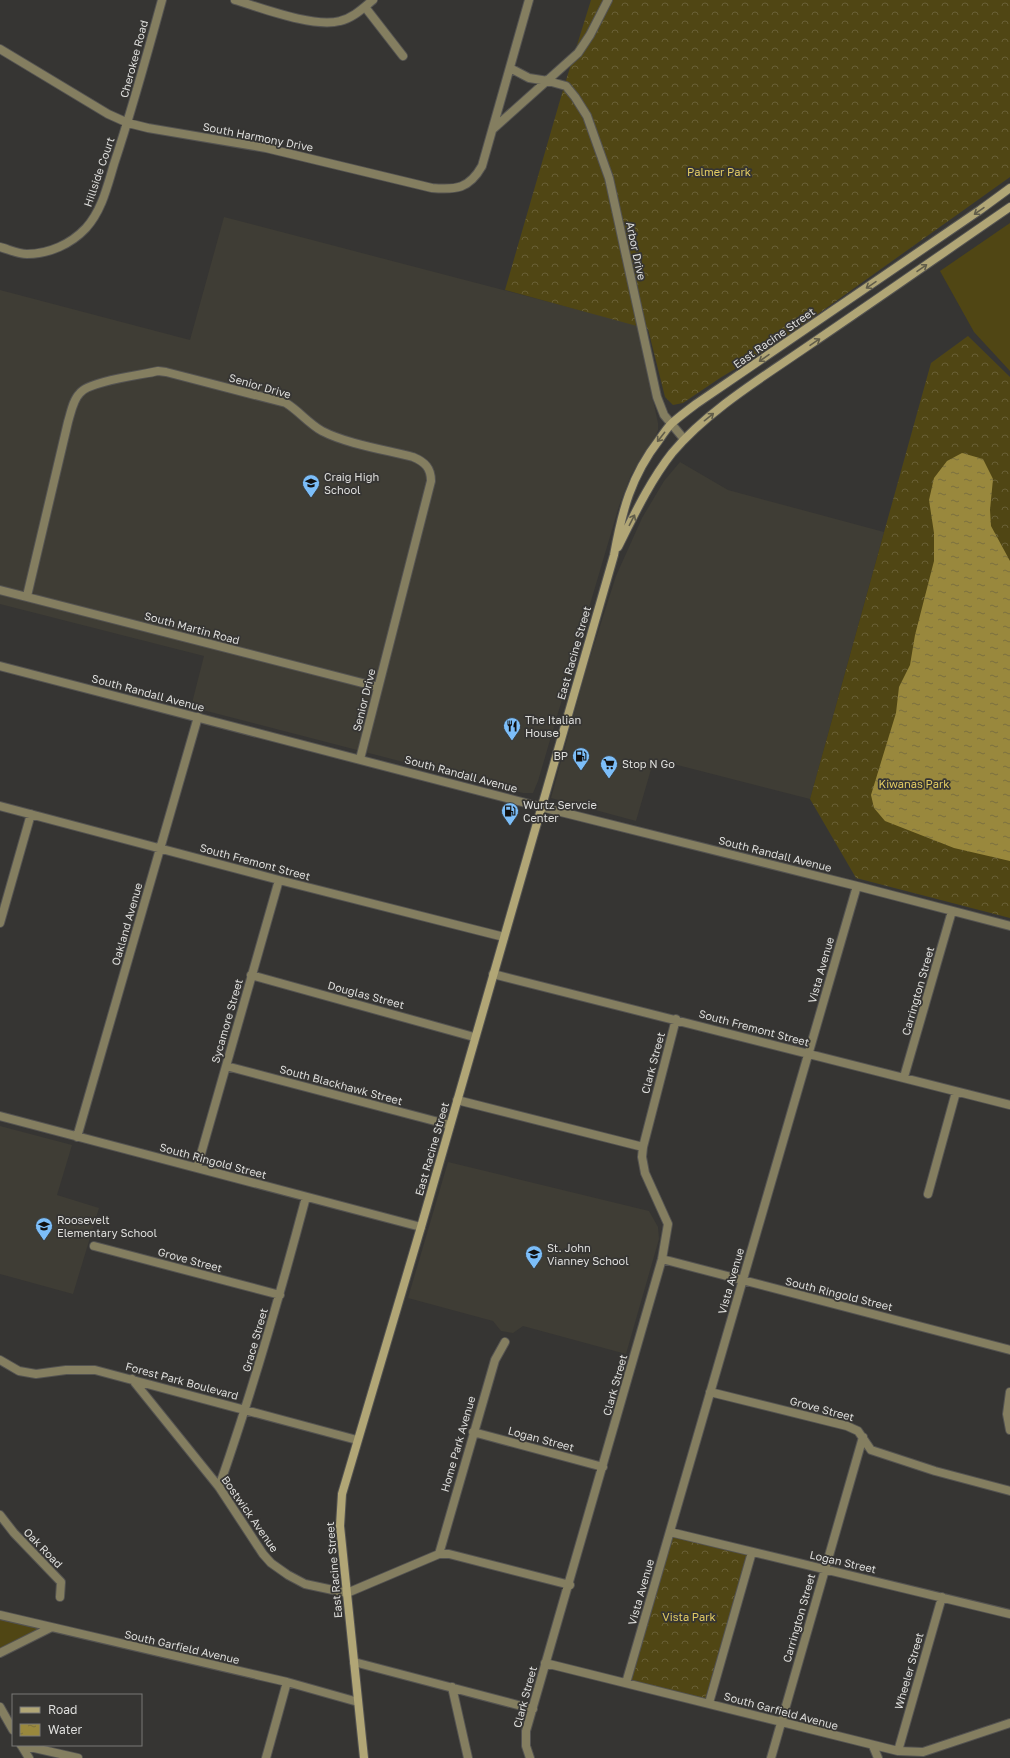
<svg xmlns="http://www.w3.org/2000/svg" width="1010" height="1758" font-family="'Golos Text',sans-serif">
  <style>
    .built { fill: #3f3d35 }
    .grass { fill: #504614 }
    .forest { fill: url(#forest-crowns) }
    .water { fill: url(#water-ripples) }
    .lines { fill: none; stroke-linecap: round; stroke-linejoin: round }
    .minor-casing { stroke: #545351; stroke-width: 10 }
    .tertiary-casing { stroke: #545351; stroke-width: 10 }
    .secondary-casing { stroke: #545351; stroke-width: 10 }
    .minor { stroke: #847e60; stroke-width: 8 }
    .tertiary { stroke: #847e60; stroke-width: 8 }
    .secondary { stroke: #b1a676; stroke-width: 8 }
    .oneway { stroke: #615d4a }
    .labels { text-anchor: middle; stroke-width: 3.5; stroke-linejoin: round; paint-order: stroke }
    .street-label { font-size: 11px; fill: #dededc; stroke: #363533 }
    .park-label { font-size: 11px; fill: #e3cc63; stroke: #363533 }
    .poi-label { font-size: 11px; fill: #dededc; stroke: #363533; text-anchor: start }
  </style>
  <defs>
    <pattern id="forest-crowns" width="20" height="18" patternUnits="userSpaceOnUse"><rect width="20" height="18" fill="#504614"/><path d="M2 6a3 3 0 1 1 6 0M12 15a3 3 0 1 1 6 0" fill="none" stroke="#696036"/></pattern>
    <pattern id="water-ripples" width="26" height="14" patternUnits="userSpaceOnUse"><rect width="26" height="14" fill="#99883d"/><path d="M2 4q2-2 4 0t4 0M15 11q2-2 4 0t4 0" fill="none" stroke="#7b703f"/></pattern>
  </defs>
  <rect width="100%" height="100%" fill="#363533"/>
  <path class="built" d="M224 217 637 325 658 423V430L655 438 631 475 619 506 538 781 533 793H523L191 707 204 656 0 604V290L190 340Z
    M680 462 728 490 884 532 810 799 654 759 636 821 551 798 586 670 616 576 642 518 664 481Z
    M0 1126 72 1145 57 1195 99 1208 73 1294 0 1274Z
    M448 1162 649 1211 658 1227 659 1239 626 1354 523 1326 513 1333 501 1331 493 1321 408 1298Z"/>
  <path class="grass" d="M1010 223V371L974 332 940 271Z
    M0 1615 50 1628 0 1653Z"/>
  <path class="forest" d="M591 0H1010V177L773 346 720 378 683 403 673 405 665 397 648 329 505 290 563 90Z
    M968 336 1010 377V918L856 878 810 799 931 363Z
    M670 1532 752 1552 709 1703 626 1683Z"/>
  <path class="water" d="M962 453 983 459 993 479 990 510 991 526 1010 561V861L954 848 885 821 874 808 871 795 896 713 899 687 910 665 915 635 934 561V533L929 500 934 478 947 461Z"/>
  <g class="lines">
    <g class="minor-casing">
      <path id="minor" d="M235 0C262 8 313 28 340 21 353 18 363 8 373 0
        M365 7 403 56
        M0 49 108 114 128 123 148 128 266 148 432 188C456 190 469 189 482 166L529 0
        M510 68 529 78 548 81 566 86 575 97 587 116 609 178 657 397 664 415 684 439
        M493 129 578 53 590 35 608 0
        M0 247C8 249 18 254 27 254 49 254 71 244 86 228 102 210 107 187 114 164 132 110 147 55 162 0
        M0 590 378 687
        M27 596 68 422C71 412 73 400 80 393 89 381 142 375 158 371L166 372 286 403C299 411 308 423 322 431 347 444 386 450 413 457 425 462 431 468 431 481L360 759
        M0 806 279 880 504 937
        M541 807 857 886 1010 926
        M0 923 31 814
        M493 974 1010 1105
        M251 975 474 1037
        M226 1066 450 1125
        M904 1077 952 911
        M457 1100 643 1147
        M0 1116 421 1227
        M77 1137 198 717
        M197 1168 279 880
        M928 1194 956 1092
        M94 1246 280 1295
        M662 1259 1010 1350
        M0 1360 19 1371 36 1374 66 1370H95L357 1440
        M132 1379 219 1487 263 1554 271 1563 288 1575 305 1584 347 1593 439 1554H449L570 1585
        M710 1392 847 1426 858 1431 871 1450 935 1471 1010 1491
        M1010 1392 1007 1414 1010 1430
        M473 1432 603 1467
        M219 1487C252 1392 280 1295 306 1197
        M0 1515 14 1533 61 1582 60 1597
        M670 1532 1010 1614
        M439 1554 495 1360 505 1342
        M0 1615 287 1682 358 1702
        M0 1653 50 1628
        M354 1662 533 1709
        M545 1663 898 1751 923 1752 1010 1723
        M626 1683 857 886
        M452 1687 468 1758
        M709 1703 752 1552
        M0 1707 13 1730
        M21 1745 78 1758
        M21 1745 29 1758
        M873 1746 878 1758
        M898 1751 942 1597
        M266 1758 287 1682
        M530 1758 526 1746V1731L662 1259 668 1224 645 1173 642 1157 643 1147 676 1019
        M771 1758 863 1437"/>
    </g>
    <g class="tertiary-casing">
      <path id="tertiary" d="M0 666 541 807"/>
    </g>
    <g class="secondary-casing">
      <path id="secondary" d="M618 547C634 515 650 481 672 453 707 411 763 377 808 346 876 300 943 253 1010 207
        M364 1758 340 1526 342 1494 421 1227 614 555C622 511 631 476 659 440 663 434 667 428 672 423 680 416 688 410 696 404L980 210 1010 188"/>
    </g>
    <use href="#minor" class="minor"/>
    <use href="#tertiary" class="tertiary"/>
    <use href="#secondary" class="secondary"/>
  </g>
  <defs><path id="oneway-shaft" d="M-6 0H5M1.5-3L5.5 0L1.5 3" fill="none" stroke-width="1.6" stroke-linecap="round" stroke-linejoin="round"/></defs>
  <g class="oneway">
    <use href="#oneway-shaft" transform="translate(979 211) rotate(145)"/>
    <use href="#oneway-shaft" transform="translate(922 268) rotate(-35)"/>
    <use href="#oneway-shaft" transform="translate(871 285) rotate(146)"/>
    <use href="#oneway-shaft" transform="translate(815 342) rotate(-34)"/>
    <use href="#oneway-shaft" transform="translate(764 358) rotate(145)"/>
    <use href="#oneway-shaft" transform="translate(709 417) rotate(-39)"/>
    <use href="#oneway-shaft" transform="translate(661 437) rotate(128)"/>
    <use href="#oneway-shaft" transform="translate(632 520) rotate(-63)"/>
  </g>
  <defs>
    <g id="school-pin" transform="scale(0.9)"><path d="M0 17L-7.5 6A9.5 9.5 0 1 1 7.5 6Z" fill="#7cbef9" stroke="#363533"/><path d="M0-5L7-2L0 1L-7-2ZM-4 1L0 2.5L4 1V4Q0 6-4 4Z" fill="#111"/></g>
    <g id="restaurant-pin" transform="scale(0.9)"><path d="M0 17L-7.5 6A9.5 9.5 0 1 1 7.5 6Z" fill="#7cbef9" stroke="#363533"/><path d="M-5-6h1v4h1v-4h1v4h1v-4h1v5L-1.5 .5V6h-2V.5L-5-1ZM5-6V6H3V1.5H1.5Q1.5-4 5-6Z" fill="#111"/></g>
    <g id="fuel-pin" transform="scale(0.9)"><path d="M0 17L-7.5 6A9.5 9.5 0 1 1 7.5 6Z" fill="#7cbef9" stroke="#363533"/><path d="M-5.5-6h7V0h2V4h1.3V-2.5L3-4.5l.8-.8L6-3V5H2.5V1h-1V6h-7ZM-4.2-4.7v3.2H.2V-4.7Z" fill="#111"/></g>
    <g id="supermarket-pin" transform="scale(0.9)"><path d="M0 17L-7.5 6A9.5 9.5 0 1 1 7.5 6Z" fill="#7cbef9" stroke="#363533"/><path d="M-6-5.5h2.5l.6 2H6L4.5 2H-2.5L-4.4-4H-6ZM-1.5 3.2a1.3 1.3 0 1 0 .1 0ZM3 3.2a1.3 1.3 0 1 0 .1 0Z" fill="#111"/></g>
  </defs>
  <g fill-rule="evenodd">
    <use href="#school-pin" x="311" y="483"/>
    <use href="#restaurant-pin" x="512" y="726"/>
    <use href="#fuel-pin" x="581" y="756"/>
    <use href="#supermarket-pin" x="609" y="764"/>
    <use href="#fuel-pin" x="510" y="811"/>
    <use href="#school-pin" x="44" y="1226"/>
    <use href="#school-pin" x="534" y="1254"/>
  </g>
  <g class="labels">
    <g class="street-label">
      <text transform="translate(134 59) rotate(-75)" y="4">Cherokee Road</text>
      <text transform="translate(258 137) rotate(11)" y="4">South Harmony Drive</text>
      <text transform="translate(99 172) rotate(-71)" y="4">Hillside Court</text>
      <text transform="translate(636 251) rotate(78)" y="4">Arbor Drive</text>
      <text transform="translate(774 338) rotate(-35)" y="4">East Racine Street</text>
      <text transform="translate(260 386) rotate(16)" y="4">Senior Drive</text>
      <text transform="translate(192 628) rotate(15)" y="4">South Martin Road</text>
      <text transform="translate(574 653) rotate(-74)" y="4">East Racine Street</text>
      <text transform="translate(148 693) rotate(15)" y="4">South Randall Avenue</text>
      <text transform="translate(364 700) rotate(-76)" y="4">Senior Drive</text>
      <text transform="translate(461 774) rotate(15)" y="4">South Randall Avenue</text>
      <text transform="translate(775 854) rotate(14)" y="4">South Randall Avenue</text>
      <text transform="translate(255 862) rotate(15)" y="4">South Fremont Street</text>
      <text transform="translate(127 924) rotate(-74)" y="4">Oakland Avenue</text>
      <text transform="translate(821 970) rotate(-74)" y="4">Vista Avenue</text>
      <text transform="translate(918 991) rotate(-74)" y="4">Carrington Street</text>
      <text transform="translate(366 995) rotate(15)" y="4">Douglas Street</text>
      <text transform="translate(227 1021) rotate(-74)" y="4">Sycamore Street</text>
      <text transform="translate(754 1028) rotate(15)" y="4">South Fremont Street</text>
      <text transform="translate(653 1063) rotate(-75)" y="4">Clark Street</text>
      <text transform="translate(341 1085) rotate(15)" y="4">South Blackhawk Street</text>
      <text transform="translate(432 1149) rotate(-74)" y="4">East Racine Street</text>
      <text transform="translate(213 1161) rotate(15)" y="4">South Ringold Street</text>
      <text transform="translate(190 1260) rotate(15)" y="4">Grove Street</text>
      <text transform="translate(731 1281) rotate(-74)" y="4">Vista Avenue</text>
      <text transform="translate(839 1294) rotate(14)" y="4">South Ringold Street</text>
      <text transform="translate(255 1340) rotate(-74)" y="4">Grace Street</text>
      <text transform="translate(182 1381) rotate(15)" y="4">Forest Park Boulevard</text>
      <text transform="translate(615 1385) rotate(-74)" y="4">Clark Street</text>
      <text transform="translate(822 1409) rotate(15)" y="4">Grove Street</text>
      <text transform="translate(541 1439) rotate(15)" y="4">Logan Street</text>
      <text transform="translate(458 1444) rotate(-74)" y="4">Home Park Avenue</text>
      <text transform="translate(250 1514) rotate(55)" y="4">Bostwick Avenue</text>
      <text transform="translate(43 1548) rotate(46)" y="4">Oak Road</text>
      <text transform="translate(843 1562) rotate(13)" y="4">Logan Street</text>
      <text transform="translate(334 1570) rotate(-95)" y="4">East Racine Street</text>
      <text transform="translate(641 1592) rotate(-74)" y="4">Vista Avenue</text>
      <text transform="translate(799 1618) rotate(-74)" y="4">Carrington Street</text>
      <text transform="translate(182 1647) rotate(13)" y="4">South Garfield Avenue</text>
      <text transform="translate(909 1671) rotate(-74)" y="4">Wheeler Street</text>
      <text transform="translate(525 1697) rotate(-75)" y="4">Clark Street</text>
      <text transform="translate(781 1711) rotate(15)" y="4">South Garfield Avenue</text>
    </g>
    <g class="park-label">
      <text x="719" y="176">Palmer Park</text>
      <text x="914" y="788">Kiwanas Park</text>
      <text x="689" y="1621">Vista Park</text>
    </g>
    <g class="poi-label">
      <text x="324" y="481">Craig High<tspan x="324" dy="13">School</tspan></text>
      <text x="525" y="724">The Italian<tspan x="525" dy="13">House</tspan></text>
      <text x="568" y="760" text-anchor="end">BP</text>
      <text x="622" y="768">Stop N Go</text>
      <text x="523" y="809">Wurtz Servcie<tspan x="523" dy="13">Center</tspan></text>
      <text x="57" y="1224">Roosevelt<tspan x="57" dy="13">Elementary School</tspan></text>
      <text x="547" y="1252">St. John<tspan x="547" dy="13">Vianney School</tspan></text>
    </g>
  </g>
  <rect x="12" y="1694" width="130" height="52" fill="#363533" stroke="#797977"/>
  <rect x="20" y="1707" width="20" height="6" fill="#b1a676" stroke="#797977"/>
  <text x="48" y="1714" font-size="12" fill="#dededc">Road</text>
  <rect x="20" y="1724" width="20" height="12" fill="url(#water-ripples)" stroke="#797977"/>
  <text x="48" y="1734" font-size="12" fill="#dededc">Water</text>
</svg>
